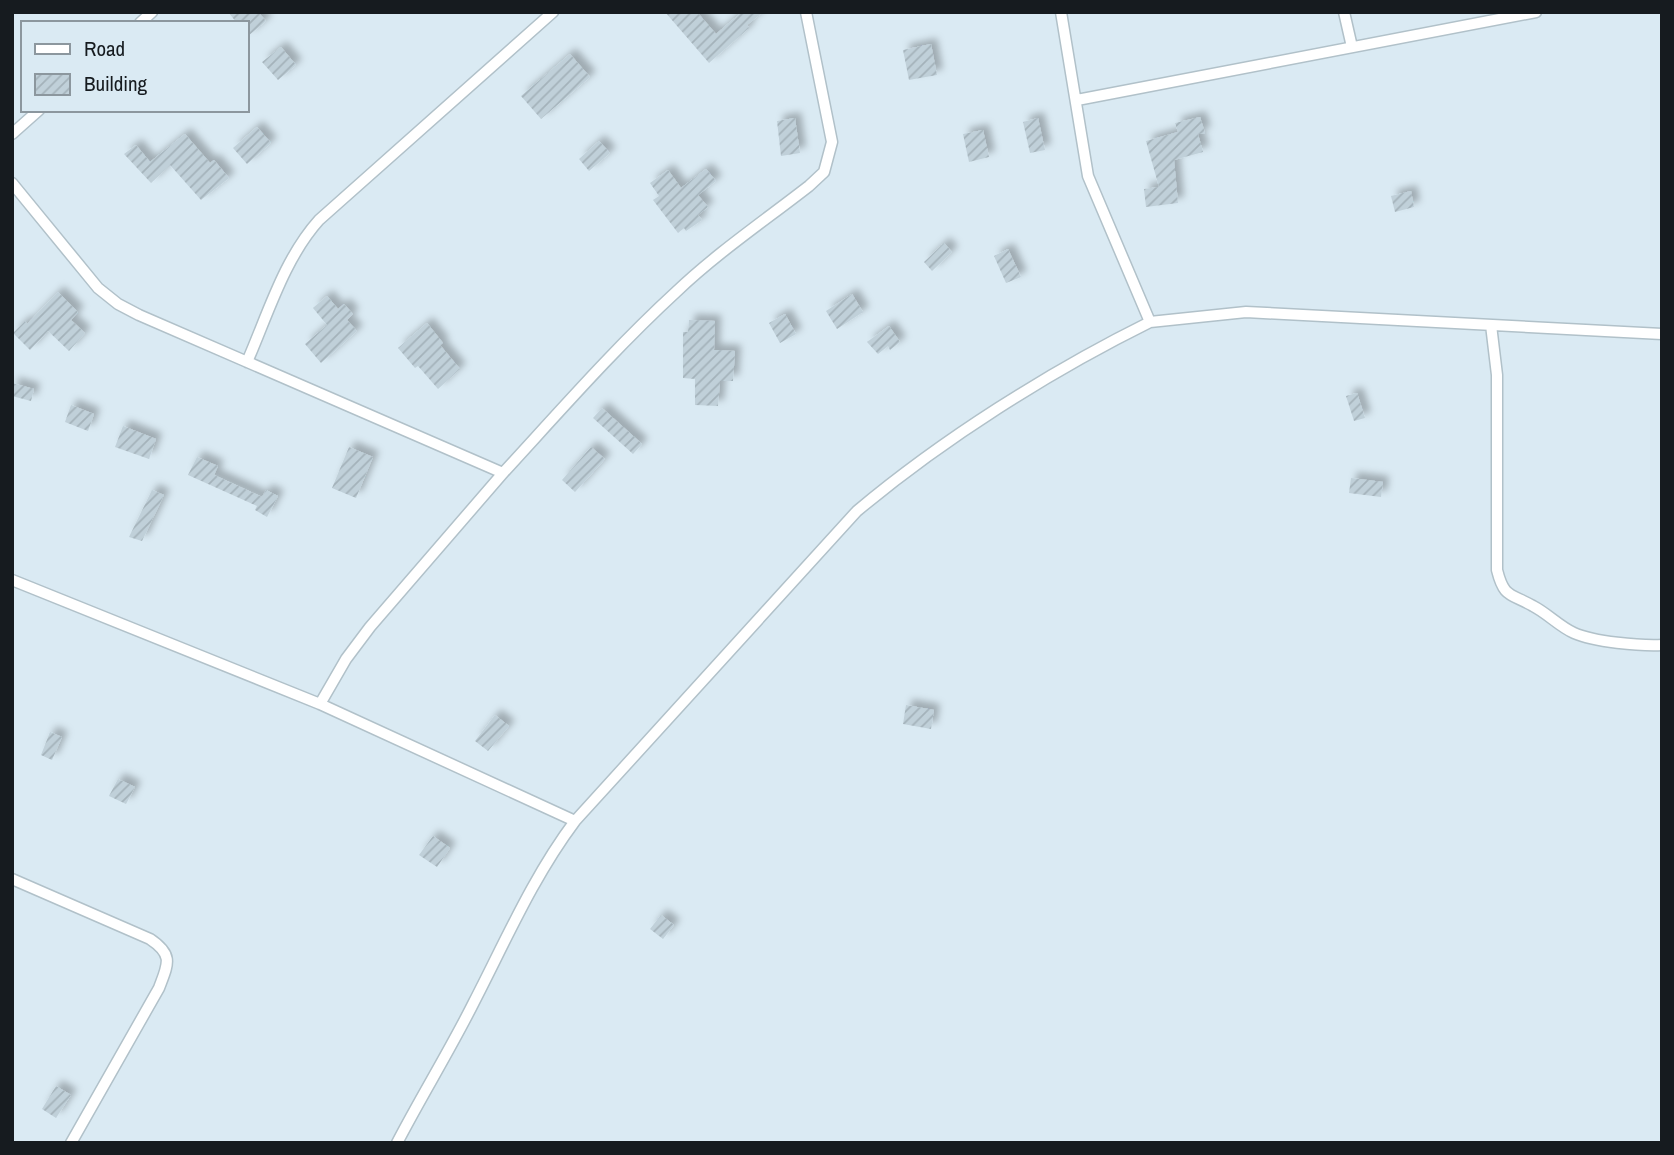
<svg xmlns="http://www.w3.org/2000/svg" width="1674" height="1155" font-family="'Archivo Narrow',sans-serif">
  <style>
    .building { fill: url(#building-hatch); filter: url(#shadow) }
    .lines { fill: none; stroke-linecap: round; stroke-linejoin: round }
    .street-casing { stroke: #b1c1c9; stroke-width: 13 }
    .street { stroke: #fff; stroke-width: 10 }
  </style>
  <defs>
    <pattern id="building-hatch" width="6" height="6" patternUnits="userSpaceOnUse" patternTransform="scale(1.75)"><rect width="6" height="6" fill="#c0d0d9"/><path d="M-1 1l2-2M0 6l6-6M5 7l2-2" fill="none" stroke="#a4b2ba"/></pattern>
    <filter id="shadow"><feDropShadow dx="6" dy="-6" stdDeviation="3.5" flood-color="#0004"/></filter>
  </defs>
  <rect width="100%" height="100%" fill="#daeaf3"/>
  <path class="building" d="M228 12H258L266 21 247 37V23H237Z
    M665 12H697L716 34 742 12H763L747 25 749 28 709 63Z
    M931 44 937 75 909 80 903 50Z
    M281 47 296 65 278 80 262 62Z
    M570 54 590 77 541 119 521 96Z
    M1200 117 1205 133 1198 134 1203 152 1174 160 1178 203 1146 207 1144 189 1159 187 1146 141 1178 132 1175 123Z
    M795 118 800 153 781 156 777 121Z
    M1038 118 1045 150 1030 153 1023 122Z
    M257 127 271 143 247 164 233 148Z
    M983 130 989 157 969 162 963 134Z
    M185 134 210 163 214 160 229 178 201 200 170 165 151 183 124 154 136 145 150 162Z
    M599 141 610 153 589 171 579 159Z
    M706 169 716 181 698 195 708 207 698 215 702 220 686 231 684 228 678 233 653 200 659 196 650 183 668 170 681 188Z
    M1411 191 1414 207 1395 212 1391 196Z
    M944 243 952 252 932 271 924 262Z
    M1008 249 1021 277 1006 283 994 256Z
    M58 292 78 312 71 320 85 333 69 351 48 331 30 350 13 333 25 321 27 324Z
    M852 294 863 312 837 329 826 311Z
    M327 296 338 309 344 304 353 314 347 320 357 331 321 363 305 344 327 325 313 308Z
    M785 314 796 334 780 343 769 323Z
    M689 320 715 321 714 350 735 351 733 381H720L718 406 695 405V379L683 378V332H688Z
    M427 323 443 343 440 345 460 369 438 389 418 366 415 368 398 348Z
    M889 326 900 342 890 350 888 346 878 354 867 342Z
    M12 383 34 389 31 401 12 396Z
    M1357 393 1365 418 1354 421 1346 396Z
    M71 405 94 414 88 431 65 422Z
    M602 408 642 444 633 454 593 418Z
    M123 426 156 439 149 459 115 447Z
    M349 447 373 457 356 498 332 488Z
    M591 447 605 459 575 492 562 480Z
    M197 457 218 466 214 475 262 497 266 490 278 496 267 517 255 510 257 506 188 475Z
    M1351 478 1383 482 1381 497 1349 493Z
    M152 490 164 495 142 541 129 537Z
    M906 705 934 710 931 729 903 724Z
    M495 715 509 726 488 751 475 741Z
    M50 732 62 737 52 760 41 755Z
    M118 779 135 787 126 804 109 796Z
    M433 836 450 848 437 867 419 855Z
    M661 915 674 925 663 939 650 929Z
    M56 1086 71 1095 56 1118 42 1109Z"/>
  <g class="lines">
    <g class="street-casing">
      <path id="street" d="M1344 12 1352 47
        M140 23 152 12
        M1077 100 1536 12
        M12 134 39 110
        M12 183 98 288 118 304 139 315 503 473C560 411 615 348 676 292 717 253 764 221 809 186L824 172 832 142 806 12
        M1150 322 1246 312 1662 334
        M1491 325 1497 375V570C1504 598 1510 593 1533 606 1547 613 1560 627 1574 633 1594 642 1640 646 1662 645
        M247 362C268 314 284 259 319 220L553 12
        M12 580 320 704 575 821
        M320 704 346 659 370 627 503 473
        M12 879 150 939C174 955 168 964 159 988L71 1143
        M397 1143C422 1095 450 1050 474 1002 506 940 533 877 575 821L857 511C943 439 1049 372 1150 322L1088 176 1061 12"/>
    </g>
    <use href="#street" class="street"/>
  </g>
  <rect width="1674" height="1155" fill="none" stroke="#161b1f" stroke-width="28"/>
  <rect x="21" y="21" width="228" height="91" fill="#daeaf3" stroke="#8c979e" stroke-width="2"/>
  <rect x="35" y="44" width="35" height="10" fill="#ffffff" stroke="#8c979e" stroke-width="2"/>
  <text x="84" y="56" font-size="21" fill="#161b1f">Road</text>
  <rect x="35" y="74" width="35" height="21" fill="url(#building-hatch)" stroke="#8c979e" stroke-width="2"/>
  <text x="84" y="91" font-size="21" fill="#161b1f">Building</text>
</svg>
